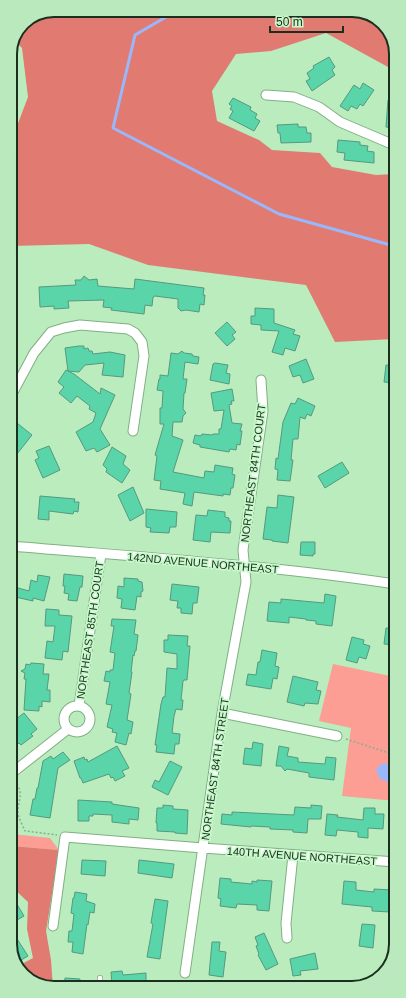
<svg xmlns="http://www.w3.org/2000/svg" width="406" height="998" font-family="Helvetica,sans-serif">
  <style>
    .green { fill: #fc9e94 }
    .forest { fill: #e17b71 }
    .water { fill: #9bb7fb }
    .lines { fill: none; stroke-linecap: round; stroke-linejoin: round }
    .stream { stroke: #9bb7fb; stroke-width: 3 }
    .building { fill: #5ad5aa; stroke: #55997e }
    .lane-casing { stroke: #80af84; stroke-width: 6 }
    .street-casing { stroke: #80af84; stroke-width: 11 }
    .path { stroke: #88b08c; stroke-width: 1.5; stroke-dasharray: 2 2; stroke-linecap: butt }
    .lane { stroke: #fff; stroke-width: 4.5 }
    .street { stroke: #fff; stroke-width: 9 }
    .labels { text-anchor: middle; stroke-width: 3.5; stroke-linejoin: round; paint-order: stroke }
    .street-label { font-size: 11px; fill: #1c2f1e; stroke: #c7f9cb }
    .rim { fill: none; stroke: #1c2f1e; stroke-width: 2 }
  </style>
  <rect width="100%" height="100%" fill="#baecbe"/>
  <path class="green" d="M333 664 395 677 396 801 342 796 351 728 319 721Z
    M12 834 50 838 59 850 12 846Z"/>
  <path class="forest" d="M54 10H355L379 19 394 40V67H388L326 33 271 51 236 54 212 91 217 121 259 140 272 150 320 153 332 167 376 175 394 174V339L335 342 306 285 148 265 89 244 11 246 10 130 17 126 28 97 22 48 15 41 23 23Z
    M12 846 59 850 46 931 51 960 53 988 27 979 18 966 33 958 27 929 28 902 12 887Z"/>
  <path class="water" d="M396 763V785L380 779 376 770 381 764Z"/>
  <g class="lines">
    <path class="stream" d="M178 10 135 35 113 128 279 214 394 246"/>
  </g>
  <path class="building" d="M329 57 335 67 332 70 335 75 312 91 306 81 310 79 307 73 314 68 313 66Z
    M363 83 374 90 363 106 360 104 357 109 351 106 348 111 340 106 354 85 360 89Z
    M233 98 251 107 250 110 257 114 255 118 260 121 254 131 229 118 233 111 230 109 232 106 229 104Z
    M388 100H394V128L386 127Z
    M298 124V127H306L307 133H311V142L281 143 280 133H278L277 125Z
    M338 140 360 142V145L368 146 367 151 374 152V163L344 160 345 153 337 152Z
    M84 276 89 280 97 279 98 286 134 289 135 279 204 288 203 295H205L204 305 200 304 199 312 186 310 181 311 178 308V299L155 296 153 297 152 306 145 305 144 314 111 310 112 308 103 307 104 300 68 301 69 308 54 309V306L40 307 39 287 76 285 75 280H81Z
    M255 308 274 309V323L295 330 293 334 300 336 295 351 285 348 283 355 272 352 279 331 261 330V325L251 324V316H255Z
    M227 322 236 332 232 335 235 339 227 346 215 333Z
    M79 346H84V349L88 348 89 351H92L93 354 110 352 125 355 123 377 102 375 104 363 85 365 79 372 68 371 65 348Z
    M182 351 184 353 192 354 193 356 199 357 198 364 185 362 183 379H187L185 393H184L183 409 186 413 183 416 182 422H173L172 436 183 440 173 472 204 478 205 471 214 472 215 465 233 468 232 474 235 475 233 488H231L230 495 223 494V496L194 492 192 506 183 504 185 493 160 489 161 481 154 480 157 456 155 455 164 424H160V408H162L163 391 157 390 159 379H160V375L168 376 171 353 178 354Z
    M306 359 314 379 303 383 300 375 293 377 289 366Z
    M215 363 228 365 226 373 230 374 229 384 210 380 213 364Z
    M386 365 395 366V383L384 382Z
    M66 370 74 374 100 394 101 388 115 395 100 429 110 445 97 452 94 448 86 451 76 432 93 422 96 413 89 409 90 406 77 396 71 403 59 393 64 387 58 382Z
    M232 389 234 401H231L232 404 229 405 232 423 242 424 240 431H242L240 445 237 444 236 450 230 449 229 452 200 447V445L193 443 195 435 201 436 202 434 212 435 213 434H219V429H221L224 410 214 411 211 393Z
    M298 398 315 406 311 416 307 414 305 419 300 417 298 439H293L291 460H293L290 481 277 480 278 470 275 469 276 458 278 459 283 422 291 403 295 404Z
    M17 423 32 435 17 454 11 449V431Z
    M49 446 60 470 43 478 35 460 39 458 36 451Z
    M112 447 126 456 123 464 130 470 122 483 106 472 107 469 103 465Z
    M342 462 349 473 325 488 318 476Z
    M133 487 144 513 130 521 118 495Z
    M278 495 294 497 288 543 272 541V540L263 539 267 507 277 508Z
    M40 496 75 499 74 502H79L78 512 74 511 73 514 49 511V520L38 519Z
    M146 509 177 512 176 527H170L169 533 150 532 151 528 146 527Z
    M208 510 225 512V517L229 518V521H231L230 533 211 532 210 542 193 540 196 515 207 516Z
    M301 542H315V554H313V556L300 555Z
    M64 574 83 576 82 587H80L77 601 68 600 69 594 64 593 65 586H63Z
    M38 575 50 577 44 601 33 598V601L11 596V586L29 591 31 580 37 582Z
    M124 578 138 579V581L142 582 143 591 141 592V597L137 596 135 610 121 608 122 599 117 598 118 586 124 587Z
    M172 584 199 587 197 603H193L192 614 181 613V608H177L178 601 170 600Z
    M325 594 336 596 332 626 316 624V621L306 620V619L289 617V623L267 621 269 602 281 603V599L324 603Z
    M46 609 59 610V615L72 616 68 652 63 651 62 660 45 658 47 641 53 642 55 626H45Z
    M112 619 136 620 134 634 138 635 136 651H135L134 656 133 655 131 672H132L129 693 131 694 127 720 133 722 131 734 129 733 126 745 115 742 117 733 112 732 113 729 107 727 112 705 106 704 110 682 104 681 106 671 110 672V670H113L115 653 110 652 114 626H111Z
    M386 628 395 629V645L384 644Z
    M168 635 188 636 187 646H190L187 680H184L183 681 181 700H183L182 710 176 709 174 716 172 733 180 734 179 744H175L174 754 156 752 157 745H155L161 704 163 697H165L167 668 177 669V654L164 652V640H168Z
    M352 637 364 640 363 644 370 646 366 659 359 657 357 663 346 660Z
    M262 650 277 653 275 666 279 667 277 679 273 678 271 689 246 685 248 674 256 675 258 662H260Z
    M31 663 44 664 43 674H49L47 690H50V702L42 701V707L39 706V711L24 710 26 679H24L25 673 21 671 25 669 26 664 30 665Z
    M293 676 318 682 316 690 321 691 318 704 305 703 304 706 287 702Z
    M24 713 37 729 31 734 33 736 21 745 19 743 12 749V722Z
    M253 742 263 744 261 766 243 764 245 748 252 749Z
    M117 746 129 768 122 771 125 776 115 781 113 777 111 778 109 774 83 783 81 778H80L74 761 84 757 85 760 87 759 88 762Z
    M279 746 289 748 287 756 298 758V762L325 764 326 757 336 758 334 780 309 777V773L287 769 285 771 281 766H276Z
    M63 752 70 760 58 768 50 818 30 815 33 799H35L37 788H38L43 761 51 756 53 759Z
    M170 761 182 767 168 795 152 787 155 780 159 782Z
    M78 800 112 802V804L139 808 138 820 129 819V824L112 822V815L93 814V816H89V821H78Z
    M163 805 173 806V809L188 810 187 834 175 833V832L157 831V823H156L157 808H163Z
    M311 805 322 806 321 819H308L307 833 293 832V830L270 829V827L251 826V827L221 824 222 814 232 815V812L294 815 295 807 311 808Z
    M364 808H375V814H384L383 829 368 828V838L358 837V832L337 830 336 836 325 835 327 814 338 815 337 817 363 820Z
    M82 860 106 861 105 876 81 874Z
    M139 860 174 864 172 878 138 873Z
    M220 878 231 879V882L252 884V881L257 882V880L272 881 269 911 257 910V905L237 904 236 908 220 906 221 899 218 898Z
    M344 881 356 882V890L374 892V889L392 890 390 912 372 911V907L342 904Z
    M75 892 87 894 86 901 95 904 94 913 90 912 88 925 87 924 83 954 72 952 73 942H68L69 931H72L74 914 71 913 73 898H74Z
    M12 896 24 916 12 923Z
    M155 899 168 901 160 959 147 957 153 924 151 923Z
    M362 924 375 925 373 948 359 946Z
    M12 931 28 956 16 963 12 957Z
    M264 933 278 964 266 970 258 955 259 954 256 946 258 945 255 937Z
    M212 942H220L219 951 226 952 223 977 209 975Z
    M315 953 318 969 300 971 301 975 293 976 290 959Z
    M122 971 123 975 146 973V982H144L145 987H126V983L112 984 111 972Z
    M65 978 80 979 79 988H64Z"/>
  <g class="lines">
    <g class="lane-casing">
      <path id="lane" d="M100 978V988"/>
    </g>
    <g class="street-casing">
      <path id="street" d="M266 95 294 97 319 107 340 122 394 145
        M11 396 34 353 51 332 64 328 80 325 128 329 135 333 142 342 144 356 133 431
        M11 546C139 557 268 565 395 584
        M79 706 101 554
        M64 719a13 13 0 1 1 26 0a13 13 0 1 1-26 0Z
        M222 713 337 736
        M12 773 68 729
        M53 926 65 837 203 848 396 862
        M287 938 286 923 293 855
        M185 973 222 713 246 582 243 550 263 411 261 380"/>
    </g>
    <path class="path" d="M346 739 395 755
      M13 782C26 789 17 802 18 814 19 819 23 826 25 831L57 835"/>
    <use href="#lane" class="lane"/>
    <use href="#street" class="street"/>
  </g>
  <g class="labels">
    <g class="street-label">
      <text transform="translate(253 473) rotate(-83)" y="4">NORTHEAST 84TH COURT</text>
      <text transform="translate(203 563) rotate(5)" y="4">142ND AVENUE NORTHEAST</text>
      <text transform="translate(90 630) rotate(-82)" y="4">NORTHEAST 85TH COURT</text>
      <text transform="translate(215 769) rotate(-82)" y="4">NORTHEAST 84TH STREET</text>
      <text transform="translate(302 856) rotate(4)" y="4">140TH AVENUE NORTHEAST</text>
    </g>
  </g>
  <path d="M0 0H406V998H0ZM54 17H352A37 37 0 0 1 389 54V944A37 37 0 0 1 352 981H54A37 37 0 0 1 17 944V54A37 37 0 0 1 54 17Z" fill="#b9e9bd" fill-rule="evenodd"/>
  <path class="rim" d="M54 17H352A37 37 0 0 1 389 54V944A37 37 0 0 1 352 981H54A37 37 0 0 1 17 944V54A37 37 0 0 1 54 17Z"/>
  <path d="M270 26v6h73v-6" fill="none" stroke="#1c2f1e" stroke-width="2"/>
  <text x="276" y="26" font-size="12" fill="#1c2f1e" stroke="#c7f9cb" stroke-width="3" paint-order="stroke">50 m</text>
</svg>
